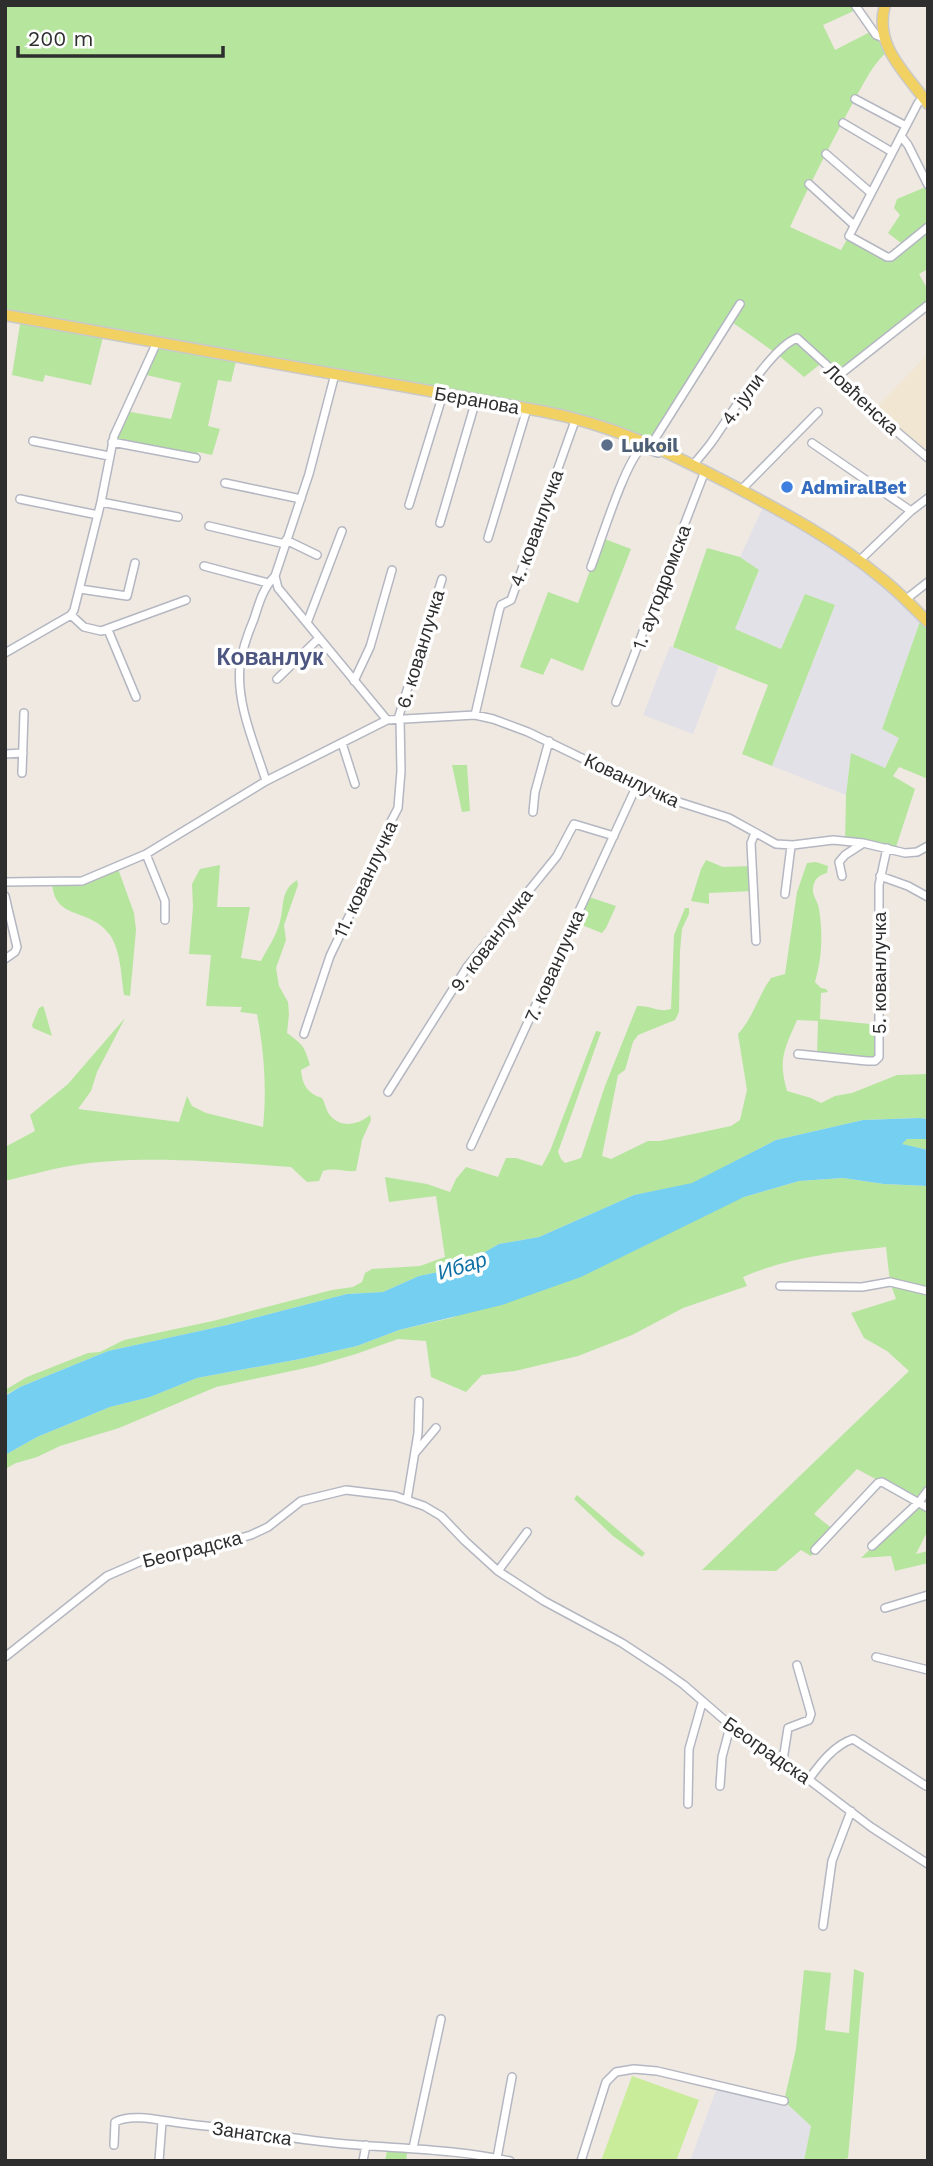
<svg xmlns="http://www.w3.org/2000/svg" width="933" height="2166" font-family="'Work Sans',sans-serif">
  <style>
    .industrial { fill: #e3e1e8 }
    .education { fill: #f0e6d1 }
    .green { fill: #b6e59e }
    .pitch { fill: #c9ec9a }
    .water { fill: #75cff0 }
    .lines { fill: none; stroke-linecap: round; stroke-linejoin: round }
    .minor-casing { stroke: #b4b7c1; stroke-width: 10 }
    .major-casing { stroke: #c9c9c9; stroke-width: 13 }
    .minor { stroke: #fff; stroke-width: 7 }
    .major { stroke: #f2d163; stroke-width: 10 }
    .service-dot { fill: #5c6f8a; stroke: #fff; stroke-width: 2.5 }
    .shop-dot { fill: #3f7fe0; stroke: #fff; stroke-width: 2.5 }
    .labels { text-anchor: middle; stroke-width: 7; stroke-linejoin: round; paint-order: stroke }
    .street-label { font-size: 19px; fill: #2e2e2e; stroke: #fff }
    .service-label { font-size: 19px; font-weight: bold; fill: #4e5e75; stroke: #fff; text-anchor: start }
    .shop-label { font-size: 19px; font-weight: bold; fill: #366cbe; stroke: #fff; text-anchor: start }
    .water-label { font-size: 21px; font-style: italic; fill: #0d6fa3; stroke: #fff }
    .quarter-label { font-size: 23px; font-weight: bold; fill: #4d5680; stroke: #fff }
  </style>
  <rect width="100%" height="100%" fill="#efe9e1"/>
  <path class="industrial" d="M765 503 820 536 922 616 882 729 899 738 884 769 851 753 846 795 772 766 835 605 805 595 781 649 734 629 759 571 740 557Z
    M670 646 719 666 693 734 643 715Z
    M718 2085 784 2101 811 2126 804 2161H690Z"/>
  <path class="education" d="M928 354V454L876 408Z"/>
  <path class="green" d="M5 5H855L858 9 823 25 835 50 872 31 888 51C871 65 860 91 849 110 828 149 808 187 790 227L841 250 849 236 887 257 905 246 888 233 900 215 894 208 897 199 928 186V269L919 274 928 290V305L838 376 823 362 804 377 777 354 729 320 651 445 603 426 237 357 231 382 218 380 208 426 220 429 212 455 198 452 196 458 112 442 125 411 171 419 181 383 142 374 157 343 104 333 91 385 45 375 43 382 12 375 21 318 5 315Z
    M602 538 631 549 583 671 551 658 543 675 520 667 548 592 578 603Z
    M707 548 740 557 759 570 735 629 781 649 805 594 835 605 772 766 742 754 768 685 673 647Z
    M922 616 928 622V779L899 767 893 776 915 789 895 850 845 841 846 795 851 753 885 768 899 738 882 729Z
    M452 765H467L470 811 462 812Z
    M706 860 723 867 752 866 753 891 709 893V904L691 901 701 869Z
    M816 862 828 866 827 873C819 875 814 879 813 888 812 896 818 901 819 909 823 933 822 959 815 982L821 988 826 989 828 992 821 993 820 1019 880 1025 877 1059 817 1056 818 1021 797 1020C784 1050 778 1059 787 1091L811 1098 821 1103 835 1096 852 1093 897 1075 928 1074V1119L918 1118 863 1120 776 1140 692 1184 634 1195 539 1237 499 1244 457 1268 419 1276 383 1292 347 1294 227 1325 108 1351 20 1387 5 1395V1390L27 1377 88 1353 100 1352 124 1340 213 1321 332 1290 353 1287 362 1282 365 1273 372 1269 420 1266 445 1257 436 1196 389 1202 385 1177 427 1184 450 1192 456 1179 466 1167 498 1177 506 1158H516L542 1166 550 1151 596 1031 601 1032 558 1152 561 1159 565 1163 581 1158 605 1086 637 1006C650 1005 659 1013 671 1009L674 935 685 908H689V914L682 929 680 951 679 1012 675 1020 638 1035 633 1042 625 1070 618 1075 602 1156 611 1159 648 1141H660L731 1126 740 1120 747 1090 738 1034C753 1018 758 996 771 978L785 974 797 892 807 863Z
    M220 865 217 907H250L241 958 261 961C267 949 275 938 279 925 285 908 279 891 297 880L298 885 284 925 286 940 276 968 279 986 288 1002 289 1014 287 1033C303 1045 304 1045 310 1065L301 1070C302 1085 308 1094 322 1098 325 1103 326 1110 329 1114 340 1129 358 1125 370 1115L371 1120 362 1140 356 1171C344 1172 334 1167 323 1171L319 1181 307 1182 291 1167C222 1162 137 1154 69 1166 47 1170 26 1176 5 1181V1147L35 1131 30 1115 68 1084 125 1018 97 1072 91 1091 78 1109 179 1122 187 1096 192 1106 206 1113 263 1127C267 1089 264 1051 257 1014L240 1012 242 1007 206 1006 211 955 189 954 193 907 192 884 200 869Z
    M117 866 134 913 136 930 130 996 124 995C121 976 121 951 110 935 89 906 55 922 52 883L82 881Z
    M586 896 616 906 606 928 602 933 574 922Z
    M43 1006 44 1008 52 1036 33 1028 32 1025 39 1008Z
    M907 1139H928V1150L901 1144Z
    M843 1178 884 1184 928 1186V1490L919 1502 928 1508V1530L916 1554 928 1551V1563L895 1571 891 1556 861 1558 918 1502 857 1469 814 1514 834 1530 811 1556 801 1550 776 1571 702 1570 909 1371 887 1351 864 1338 851 1313 896 1299 890 1282 886 1247C837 1252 789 1257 743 1277L747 1286 683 1308 632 1335 578 1356 515 1371 482 1375 466 1392 431 1377 426 1341 398 1339 356 1354 315 1366 216 1387 119 1428 60 1446 37 1457 16 1463 5 1469V1455L37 1437 110 1407 150 1397 197 1378 300 1359 357 1346 399 1330 451 1318 744 1197 799 1181Z
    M577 1495 645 1553 642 1557 613 1536 574 1499Z
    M854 1969 864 1973 848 2158 838 2161H804L811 2126 784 2101 796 2049 804 1970 831 1973 825 2030 849 2033Z
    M388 2147 408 2148 406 2161H385Z"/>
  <path class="pitch" d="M632 2076 699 2100 676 2161H601Z"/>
  <path class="water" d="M919 1118 928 1119V1139H907L902 1144 928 1150V1186L884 1184 843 1178 799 1181 744 1197 581 1277 502 1305 399 1330 357 1346 300 1359 197 1378 150 1397 110 1407 37 1437 5 1455V1396L20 1387 108 1351 227 1325 347 1294 383 1292 419 1276 457 1268 499 1244 539 1237 634 1195 692 1183 776 1140 863 1120Z"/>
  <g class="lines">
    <g class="minor-casing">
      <path id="minor" d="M855 5 876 35 884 38
        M923 98 918 103 849 236 887 257H891L928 227
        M855 99 906 126
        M843 123 892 152
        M901 136 908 145 928 185
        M826 154 871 193
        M809 184 854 225
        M335 374 309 474 275 576 278 588 387 720
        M838 376 928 305
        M33 441 109 456
        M112 442 196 458
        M812 443 911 511
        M651 445 740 304
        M693 465C699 458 705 451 711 443 729 418 769 349 797 338L830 368 876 414 928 458
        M225 483 301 499
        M741 490 818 412
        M20 499 98 515
        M101 502 178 517
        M409 505 443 394
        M440 523 476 400
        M209 526 285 544
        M488 538 527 409
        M286 540 317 555
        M859 561 911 511 928 498
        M204 566 268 583
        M591 567C600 544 626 459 642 448L658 453
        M80 589 127 596 135 563
        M905 600 928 582
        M71 615 84 627 101 631 186 600
        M307 623 342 531
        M108 630 136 697
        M5 653 71 615 74 610 101 502 114 436 157 342
        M277 679 319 638
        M354 681 370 647 392 570
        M616 702 705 471
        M475 715 499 611 501 605 511 600 576 418
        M398 719 442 579
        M342 743 355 784
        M5 754 23 753
        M22 773 24 713
        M266 781C255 745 236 704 240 666 242 651 248 633 254 619 259 603 263 588 275 576
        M533 812 535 792 549 741
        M755 833 751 843 756 941
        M146 854 165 901V920
        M842 876 839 862 845 855 862 844
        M880 876 908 886 928 897
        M5 882 82 881 146 854 266 781 387 720 475 715 493 719 528 732 660 796 729 818 776 844 793 845 833 840 863 843 905 853 917 852 928 846
        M785 894 791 846
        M5 896 17 947 15 952 5 959
        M304 1034 330 956 375 862 386 831 398 808 401 771 400 719
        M798 1054 867 1061H875L879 1057V885L887 848
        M388 1092 467 967 557 856 574 824 614 836
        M471 1146 637 785
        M780 1286 862 1287 890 1282 928 1291
        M415 1453 436 1428
        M407 1500 418 1433 419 1401
        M872 1546 919 1502 928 1490
        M815 1550 878 1483 882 1482 928 1508
        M498 1571 527 1532
        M885 1608 928 1595
        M5 1657 107 1576 146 1559 199 1550 251 1535 268 1527 301 1501 346 1490 395 1496 424 1506 441 1516 465 1541 498 1571 544 1601 622 1643 663 1670 684 1685 744 1737 783 1760 871 1827 928 1864
        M876 1657 928 1670
        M783 1760 788 1728 809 1720 811 1714 797 1665
        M809 1779C820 1764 834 1745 853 1739L926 1786
        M720 1786 722 1757 730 1727
        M688 1804 689 1749 702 1703
        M823 1926 832 1861 851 1811
        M114 2145 115 2122C133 2112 166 2122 188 2124 237 2129 286 2138 335 2143 393 2149 452 2148 510 2161
        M413 2148 441 2019
        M497 2158 512 2077
        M159 2161 162 2122
        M363 2161 366 2145
        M581 2161 606 2082 616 2072 634 2069 657 2071 784 2101"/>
    </g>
    <g class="major-casing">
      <path id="major" d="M885 5C873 46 907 74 928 104
        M5 315 541 411C613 425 662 449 726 482 779 510 835 539 881 578 898 591 913 607 928 622"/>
    </g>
    <use href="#minor" class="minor"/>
    <use href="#major" class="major"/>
  </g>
  <circle class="service-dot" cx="607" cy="445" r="7"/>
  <circle class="shop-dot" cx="787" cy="487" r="7"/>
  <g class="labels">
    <g class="street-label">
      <text transform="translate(742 399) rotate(-54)" y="7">4. јули</text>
      <text transform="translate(862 399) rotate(43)" y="7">Ловћенска</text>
      <text transform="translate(477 400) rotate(10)" y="7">Беранова</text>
      <text transform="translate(536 528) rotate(-70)" y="7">4. кованлучка</text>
      <text transform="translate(661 587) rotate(-69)" y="7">1. аутодромска</text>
      <text transform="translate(420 649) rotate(-73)" y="7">6. кованлучка</text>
      <text transform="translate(632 780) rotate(25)" y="7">Кованлучка</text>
      <text transform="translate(365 879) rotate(-65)" y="7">11. кованлучка</text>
      <text transform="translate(491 940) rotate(-53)" y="7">9. кованлучка</text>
      <text transform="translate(554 966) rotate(-66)" y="7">7. кованлучка</text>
      <text transform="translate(879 973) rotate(-90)" y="7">5. кованлучка</text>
      <text transform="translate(192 1549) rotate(-14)" y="7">Београдска</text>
      <text transform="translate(767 1750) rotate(35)" y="7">Београдска</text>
      <text transform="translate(252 2133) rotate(8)" y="7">Занатска</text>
    </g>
    <g class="service-label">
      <text x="621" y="452">Lukoil</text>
    </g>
    <g class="shop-label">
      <text x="801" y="494">AdmiralBet</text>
    </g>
    <g class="water-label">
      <text transform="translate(462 1266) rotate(-17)" y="7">Ибар</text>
    </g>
    <g class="quarter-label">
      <text x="270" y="665">Кованлук</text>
    </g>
  </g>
  <rect width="933" height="2166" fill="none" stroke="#2e2e2e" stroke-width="14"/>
  <path d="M18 46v10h205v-10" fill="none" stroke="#2e2e2e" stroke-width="3.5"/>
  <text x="28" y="46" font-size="21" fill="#2e2e2e" stroke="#ffffff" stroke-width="5" paint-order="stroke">200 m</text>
</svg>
